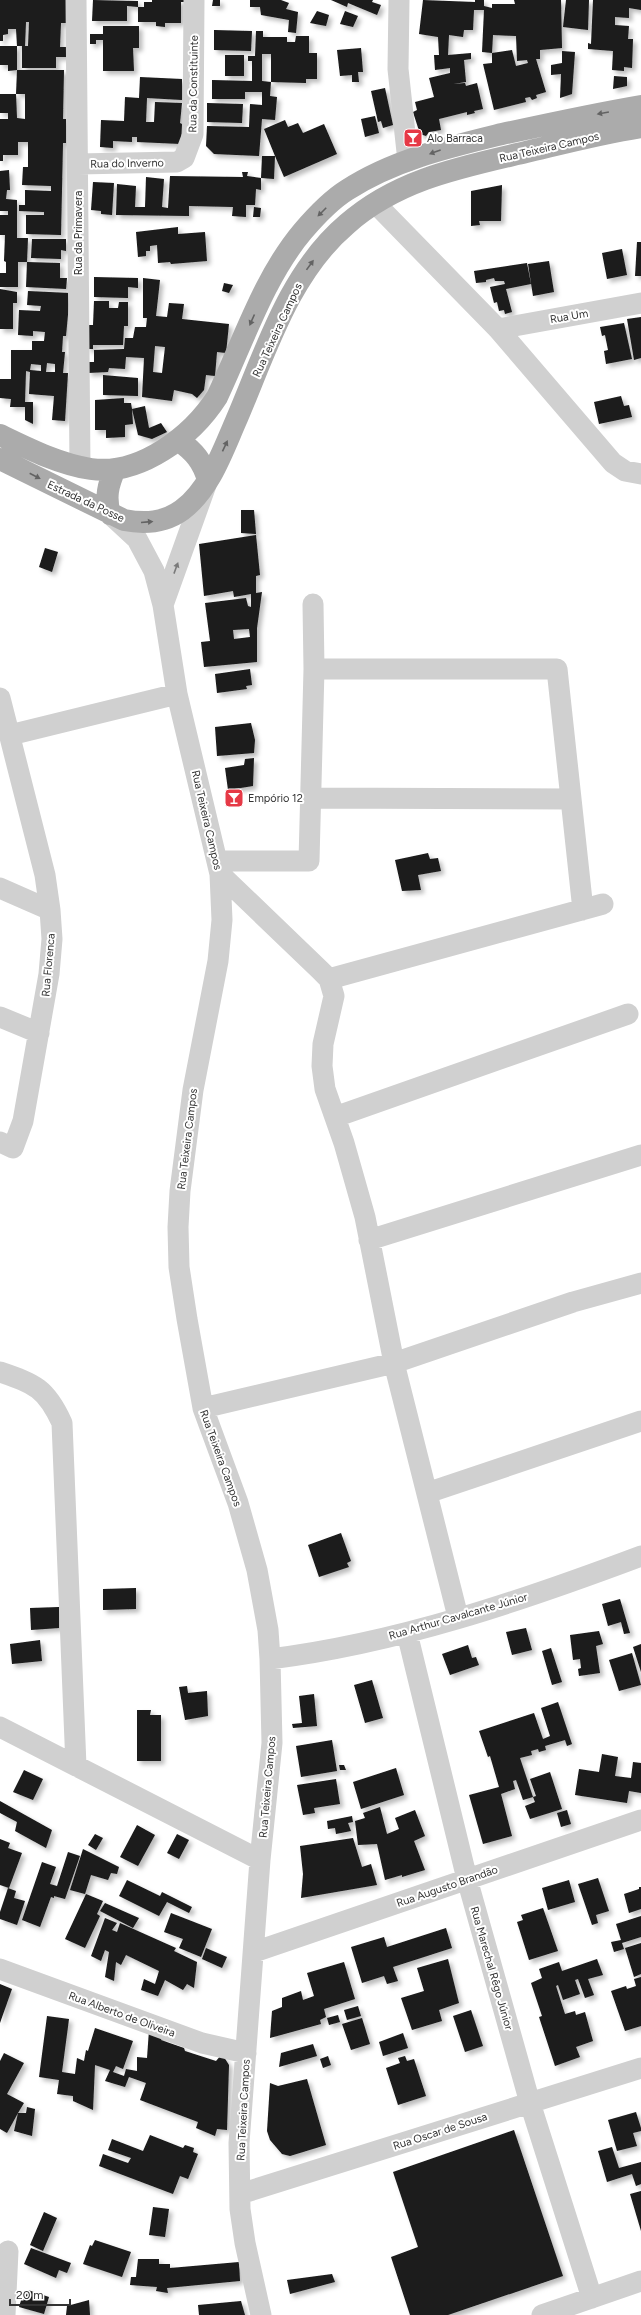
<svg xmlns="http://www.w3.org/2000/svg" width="641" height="2315" font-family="Figtree,sans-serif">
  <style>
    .building { fill: #1a1a1a; fill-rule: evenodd; filter: url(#shadow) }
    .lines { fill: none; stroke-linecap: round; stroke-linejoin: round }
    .minor { stroke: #d0d0d0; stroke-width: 21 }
    .major { stroke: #ababab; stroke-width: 22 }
    .oneway { fill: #636363 }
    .oneway2 { fill: #7a7a7a }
    .labels { text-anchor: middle; stroke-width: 4; stroke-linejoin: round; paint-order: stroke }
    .street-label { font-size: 11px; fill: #333; stroke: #fff }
    .poi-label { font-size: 11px; fill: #333; stroke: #fff; text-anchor: start }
  </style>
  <defs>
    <filter id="shadow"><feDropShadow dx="3.5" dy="3.5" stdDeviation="2" flood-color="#0004"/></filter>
  </defs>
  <rect width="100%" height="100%" fill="#fff"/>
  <path class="building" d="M0 0H67L66 23H61L60 47H67L66 57H56V68H22V46H17L16 29H8V34L3 35V41H0ZM26 22H29L28 46H25Z
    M93 0 138 1V7L127 6V21H92Z
    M152 0H184V2H181V23H165V27L156 26V22H138V7H144V2H152Z
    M213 0H220V6H212Z
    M250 0H281L289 3 286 9 298 12 296 33 288 32 289 20 261 15 260 7H250Z
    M331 0H373L372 2 381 5 377 15 348 3 347 7Z
    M423 0 475 2V0H484V6L492 8V4H515L514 0H561L562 48 540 50V59H536L546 92 536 95 537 98 532 100 530 97 525 98 526 102 494 110 483 64 492 63V53L482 52 484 10H474L473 30H464L463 37 449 35 448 55 471 53V59L464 60 466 82 453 84 465 83 466 86 477 83 483 109 474 111 475 113 467 115V112L439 119 441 130 429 132 426 136 420 134 413 112 417 110 415 102 434 97 429 78 450 73V68L435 70 434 55H439L438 37 419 34ZM493 35 516 36 517 61 527 60 528 63 516 66 512 50 492 53Z
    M566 0H589L588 30 563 27Z
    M593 0H641V10L629 8V18L615 17V25L629 26 628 39H633L632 68 624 67V71L612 70 613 51 588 49V43L591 44Z
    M317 11 329 15 326 26 310 23Z
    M345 11 358 16 353 27 340 24Z
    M103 26H139V48H133L134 71H103V40H96V44H90V34H103Z
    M214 30 252 31 251 51 214 50Z
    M256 31H263V37H287V42H295L296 36H309V53H317V79H306V83L271 82V54H262V81L271 82 270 96 277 97 275 120 262 119 259 156 214 154 206 146 207 126 249 127 250 104 262 105V92H245V99H212V80L252 81V61H248V56H255Z
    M0 46H17V70L8 71V65H0Z
    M361 48 363 72H358L359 82H352V75L340 76 337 50Z
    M562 51 575 52 572 94 560 98 561 74 551 75V65L562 63Z
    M225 55H244V76H225Z
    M17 70H64L63 119H66V143H63L61 235 26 234V215H44V212L19 211V205H25V190L51 191V186L22 185 23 167H28V142H18V155H3V161H0V119H8V113H0V94H16ZM16 94H25V119L17 118Z
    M614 76 627 77V86L613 89Z
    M140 77 182 79V100L147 98 146 122H154L155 102 182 103 180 123 182 124 181 144 137 142V137H132V142L113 141V148L100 147 101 120 124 121 125 97 139 98Z
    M385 88 393 125 383 128 381 121 378 122 371 91Z
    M207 103 243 104 242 123 207 122Z
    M375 116 379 133 365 137 361 119Z
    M285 120 288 127 298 123 303 133 324 124 337 154 284 177 275 156 274 179 261 178 262 156H275L264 129Z
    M9 170 10 190H7L6 199 17 200V238H28L27 262H18V287H0V273H6V262L4 261 5 235H0V215H8V211H0V171Z
    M242 172H248L247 176 261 178V190L256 189 255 205H246V217L232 216 233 207 189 206V216L116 215 117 184 136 186 135 207H145L146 177 164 179 162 207 168 208 170 176 243 177Z
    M93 182 114 183 112 215 101 214V211L91 210Z
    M502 185 501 221H479L480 225 471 226V191Z
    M254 207 261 208 260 217H253Z
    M178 227V234L205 232 207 261 171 264 170 262 158 263 157 245 150 246V251H146V256L138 257 136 232Z
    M32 239H66V251L61 250V259L31 258Z
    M637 242H641V276H635Z
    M622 249 627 275 607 279 602 253Z
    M549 261 554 292 533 296 528 264Z
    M27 262 60 263V278H67L66 289 26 287Z
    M527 263 531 284 506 289 512 312 505 314 504 310 499 311 497 302 494 303 490 287 505 284 504 281H495L494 278 486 280V282L476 283 474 271Z
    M94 277 138 278V288L128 287V298L94 297Z
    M143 278 160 280 156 316 167 317 169 303 184 304 182 319 229 324 226 353 217 352 215 376 206 375 204 390 197 398 192 394 174 390 172 401 142 397 144 358 126 357 125 369 109 368 108 372 88 373V362H94V350L124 349 125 338H133L135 327H146L147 318H143ZM155 346 165 347 162 373 153 372Z
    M224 283 233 285 229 293 222 291Z
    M0 289 17 292V303H13V329H0Z
    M28 291 70 293 66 336H63L62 352H65L63 373H68L65 421 52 420 54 396 29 394 30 372 26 371 25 402H33V424L25 420V407H10L11 399 0 398V379H11V350H32V341H44L45 332 33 331V336L18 335 19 310 40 311 41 306 27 305ZM47 363 55 364V372H46ZM31 364 41 365V371L30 370Z
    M94 301H109V308H118L119 302H128V326H124L123 345H93V349H87V325H93Z
    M641 317V358L634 360 627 319Z
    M624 323 632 359 606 364 604 351 608 350 605 335 602 336 600 327Z
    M103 375 138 378V396L103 395Z
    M621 396 624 406 629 405 632 417 599 424 594 402Z
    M124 398V403H131L132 409 145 406 149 428 161 423 167 432 152 439 138 435 132 409 133 424 125 425V437L106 438V430H95V400Z
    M241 510H254L256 534 241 533Z
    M256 535 260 575 256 576V593L262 592 257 628V662L204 667 201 642 210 641 205 603 246 598 248 606 251 607V594L234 597 233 591 204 596 199 544ZM249 629 250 637 234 639 233 630Z
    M45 548 58 552 52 572 39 567Z
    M250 669 252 685 246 686 247 689 217 693 215 674Z
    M251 723 255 740 254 753 217 756 215 727Z
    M254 758 253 786 228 790 225 768 244 765 245 759Z
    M428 853 430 859 438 858 441 871 418 875 421 890 402 891 395 860Z
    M341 1533 351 1561 347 1563 349 1567 319 1577 308 1545Z
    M136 1588V1609L103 1610V1589Z
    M620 1599 630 1633 624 1634 621 1622 608 1626 602 1604Z
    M59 1607V1628L31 1630 30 1608Z
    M526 1628 532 1650 512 1655 506 1632Z
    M599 1631 603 1644 596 1646 600 1673 579 1676 578 1669 581 1668 580 1659 573 1660 570 1635Z
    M40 1640 42 1661 12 1664 10 1644Z
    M641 1644V1672L633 1647Z
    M468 1645 472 1658 476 1657 479 1665 450 1675 442 1654Z
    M551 1648 562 1682 552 1685 542 1651Z
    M632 1653 641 1685 619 1691 609 1660Z
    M372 1680 383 1718 365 1723 354 1685Z
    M187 1686 188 1693 207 1691 208 1716 185 1720 179 1687Z
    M314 1694 317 1726 293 1728 292 1724 302 1723 299 1696Z
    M558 1702 572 1744 567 1746 565 1740 545 1746 546 1750 539 1752 538 1749 531 1751 532 1755 520 1758 533 1797 536 1796 530 1779 550 1772 562 1809 530 1819 525 1806 535 1802 533 1797 523 1800 516 1780 513 1781 515 1789 501 1794 512 1836 483 1844 469 1795 499 1787 490 1756 488 1757 479 1731 534 1713 543 1739 550 1736 541 1708Z
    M137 1710H151L150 1715H161V1761H137Z
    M332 1740 337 1771 301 1777 296 1746Z
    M602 1754 618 1757 615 1776 631 1778 633 1762 641 1763V1793L629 1791 627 1803 575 1795 579 1769 599 1772Z
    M339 1765H344L346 1770H340Z
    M396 1768 404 1795 361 1809 353 1782Z
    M24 1770 43 1779 33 1800 13 1792Z
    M336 1779 340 1804 314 1808 315 1813 303 1815 297 1785Z
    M0 1801 52 1830 46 1848 15 1831 17 1822 0 1813Z
    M380 1807 387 1834 399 1829 395 1818 415 1810 425 1836 414 1841 425 1870 402 1877V1875L385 1880 377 1844 358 1845 355 1821 365 1818 363 1813Z
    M567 1810 571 1824 561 1827 557 1813Z
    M352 1816 353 1822 348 1823 351 1831 336 1834 335 1828 328 1829 327 1821Z
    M137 1825 155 1835 138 1866 120 1857Z
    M95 1834 103 1838 96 1850 88 1845Z
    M177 1834 189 1840 179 1859 167 1853Z
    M353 1838 362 1867 371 1864 377 1885 301 1898 303 1874 300 1846Z
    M0 1839 10 1843 8 1848 22 1853 9 1888 0 1885Z
    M83 1849 119 1867 117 1874 111 1873 108 1880 91 1875 85 1894 70 1890Z
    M68 1852 80 1856 65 1899 54 1896V1898L51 1897 40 1927 22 1920 42 1862 56 1867 50 1884 57 1886Z
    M598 1878 609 1911 596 1915 598 1923 592 1925 578 1884Z
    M127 1880 160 1896 162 1892 192 1907 189 1913 167 1902 159 1916 119 1896Z
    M569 1880 575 1902 548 1910 542 1888Z
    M639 1887H641V1909L629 1913 624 1894 639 1889Z
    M8 1888 16 1891 14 1898 25 1901 17 1925 0 1919V1912Z
    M86 1894 103 1901 97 1914 100 1916 85 1948 65 1939Z
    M105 1903 139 1918 133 1928 100 1911Z
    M543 1908 558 1951 529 1960 517 1922 523 1920 521 1915Z
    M171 1913 212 1929 201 1957 179 1948 183 1939 164 1932Z
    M641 1916V1937L622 1943 624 1949 614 1952 611 1942 621 1940 616 1924Z
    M105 1918 117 1923 112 1930 117 1932 120 1923 176 1948 174 1951 197 1962 194 1988 187 1984 183 1990 165 1980 158 1996 141 1990 144 1979 155 1984 159 1971 126 1955 121 1965 116 1962 114 1981 105 1977 109 1952 105 1950 101 1961 91 1956Z
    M446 1928 452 1948 393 1967 398 1981 387 1984 384 1976 362 1983 351 1947 384 1937 387 1947Z
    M641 1943V1974L634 1977 625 1948Z
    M206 1948 227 1957 222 1968 202 1959Z
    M448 1959 459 2003 439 2010 442 2021 412 2030 401 1998 424 1991 417 1968Z
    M597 1959 603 1975 588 1979 594 1995 585 1998 578 1979 575 1980 580 1994 563 2000 558 1985 556 1986 565 2014 575 2011 576 2015 585 2012 593 2041 576 2047 580 2057 555 2066 539 2017 542 2016 531 1983 542 1978 539 1969 559 1962 562 1971Z
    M344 1962 355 1999 324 2009 326 2017 320 2020 321 2024 270 2038 272 2011 282 2007V1998L301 1991 303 2000 314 1996 307 1973Z
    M641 1977V2026L625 2031 611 1991 626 1986 627 1989 636 1986 634 1979Z
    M0 1984 12 1989 0 2023Z
    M358 2006 361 2016 347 2020 344 2010Z
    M471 2010 483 2046 465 2052 453 2016Z
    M338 2015 340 2022 329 2025 327 2018Z
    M47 2016 69 2019 62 2072 75 2074 77 2058 84 2061 86 2050 88 2051 95 2028 133 2041 123 2069 116 2066 113 2072 124 2076 126 2069 137 2071V2057L147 2058 149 2030 163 2035 161 2040 184 2048 185 2051 216 2061 222 2054 229 2065 227 2130 217 2129 215 2136 196 2128 198 2122 140 2100 146 2083 129 2077 125 2087 105 2081 110 2070 95 2065 93 2110 73 2101V2096L57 2094 59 2080 39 2077Z
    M362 2018 370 2044 351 2050 342 2024Z
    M403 2033 408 2048 383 2056 379 2042Z
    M313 2044 317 2056 279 2067 281 2053Z
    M4 2053 24 2063 7 2094 24 2103 18 2113H26L27 2107 35 2109 32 2136 14 2131 18 2113 7 2133 0 2129V2061Z
    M328 2056 331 2065 323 2068 320 2059Z
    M405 2056 407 2061 414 2059 426 2096 398 2105 386 2068 400 2063 398 2058Z
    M307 2079 326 2145 290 2156 282 2154 270 2140 267 2131 270 2083 278 2086Z
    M636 2112 641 2128V2131L633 2133 637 2146 617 2151 608 2120Z
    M514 2130 563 2276 448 2315H410L391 2257 418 2247 393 2172Z
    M150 2135 183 2148 185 2145 194 2148 193 2152 198 2154 188 2179 180 2176 173 2194 99 2166 103 2154 128 2163 131 2158 108 2150 112 2139 143 2151Z
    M612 2147 619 2168 641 2162V2184L636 2186 632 2174 607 2182 598 2151Z
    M641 2191V2231L630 2194Z
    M153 2207 169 2209 165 2237 149 2235Z
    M44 2212 57 2218 43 2251 30 2245Z
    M95 2240 131 2252 122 2277 83 2264 90 2245 92 2246Z
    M31 2248 71 2263 67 2273 59 2270 56 2278 24 2264Z
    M138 2259H159V2264H170V2268L239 2262 240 2281 167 2288 168 2293 156 2291 157 2287 130 2285 131 2277H136Z
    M332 2274 335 2282 290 2294 287 2280Z
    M28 2290 49 2297 44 2314 19 2307 22 2297 25 2298Z
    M89 2300 90 2315H66L67 2306Z
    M241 2301 245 2315H199L198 2305Z"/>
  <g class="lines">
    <path class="minor" d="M76 0 80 467
      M399 0 398 69 408 161
      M78 164 177 162 184 158 193 134 194 0
      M375 203 498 329 613 463 625 471 641 474
      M498 329 641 303
      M110 514 137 539 154 571 163 605 177 694 220 874 222 920 218 961 193 1090 180 1191 178 1227 179 1267 187 1319 203 1408 238 1503 257 1570 268 1630 270 1659 272 1743 260 1860 239 2143 240 2209 245 2243 261 2315
      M163 605 206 485
      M314 669H557L583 910
      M0 698 45 875 50 910 52 939 49 974 23 1121 13 1148 0 1142
      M10 735 177 694
      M310 798 571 799
      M217 861H309L314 669 313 604
      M220 874 320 970 329 979 334 996 323 1044 322 1066 325 1089 344 1143 365 1217 394 1363 458 1617
      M0 888 50 910
      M329 979 603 904
      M0 1017 39 1033
      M335 1117 628 1014
      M369 1240 641 1155
      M0 1372C35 1384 46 1388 62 1423L76 1766
      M203 1408 394 1363 573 1302 641 1283
      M427 1493 641 1421
      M407 1633 467 1879 530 2103 592 2298
      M270 1659C398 1643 521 1601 641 1556
      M0 1727 260 1860
      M254 1952 641 1820
      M0 1969 202 2043 246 2053
      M240 2194 641 2068
      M5 2315 8 2251
      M542 2315 641 2281"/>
    <path class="major" d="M0 435C29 449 59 464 91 469 140 476 192 436 217 397 243 342 264 277 303 231 315 217 331 200 347 190 393 160 449 147 502 134 548 124 594 114 641 106
      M179 441C194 451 203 462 208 480
      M0 459 124 520C145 524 164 523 182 510 209 490 222 453 235 423 265 354 288 274 347 224 398 179 462 167 526 152 564 143 602 133 641 127
      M110 514C105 497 108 485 115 469"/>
  </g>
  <defs><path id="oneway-solid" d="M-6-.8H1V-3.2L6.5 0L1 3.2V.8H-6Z"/></defs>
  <g class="oneway">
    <use href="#oneway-solid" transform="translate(603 113) rotate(170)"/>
    <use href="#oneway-solid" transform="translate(435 152) rotate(160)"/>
    <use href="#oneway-solid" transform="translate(322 212) rotate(135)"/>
    <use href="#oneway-solid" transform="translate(310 265) rotate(-54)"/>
    <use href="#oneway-solid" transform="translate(252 320) rotate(114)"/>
    <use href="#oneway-solid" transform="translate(225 446) rotate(-65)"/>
    <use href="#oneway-solid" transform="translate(35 476) rotate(27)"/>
    <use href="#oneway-solid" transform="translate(147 522) rotate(-5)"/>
  </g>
  <use class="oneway2" href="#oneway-solid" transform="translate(176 568) rotate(-70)"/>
  <defs>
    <g id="bar-square" transform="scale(1)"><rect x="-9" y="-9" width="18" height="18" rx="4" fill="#e63946" stroke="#fff"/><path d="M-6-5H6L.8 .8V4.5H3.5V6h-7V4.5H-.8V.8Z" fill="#fff"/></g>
  </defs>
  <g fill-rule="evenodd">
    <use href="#bar-square" x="413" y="138"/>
    <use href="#bar-square" x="234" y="798"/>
  </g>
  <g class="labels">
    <g class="street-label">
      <text transform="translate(193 84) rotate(-89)" y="4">Rua da Constituinte</text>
      <text transform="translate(549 147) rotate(-13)" y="4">Rua Teixeira Campos</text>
      <text transform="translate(127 163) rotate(-1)" y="4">Rua do Inverno</text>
      <text transform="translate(78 233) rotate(-90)" y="4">Rua da Primavera</text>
      <text transform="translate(569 316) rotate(-10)" y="4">Rua Um</text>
      <text transform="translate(277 330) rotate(-65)" y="4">Rua Teixeira Campos</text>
      <text transform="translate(86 501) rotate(25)" y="4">Estrada da Posse</text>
      <text transform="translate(207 820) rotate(77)" y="4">Rua Teixeira Campos</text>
      <text transform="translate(48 965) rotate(-85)" y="4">Rua Florenca</text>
      <text transform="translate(187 1139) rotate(-83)" y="4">Rua Teixeira Campos</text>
      <text transform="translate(221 1458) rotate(70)" y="4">Rua Teixeira Campos</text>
      <text transform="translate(458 1616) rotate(-16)" y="4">Rua Arthur Cavalcante Júnior</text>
      <text transform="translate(267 1787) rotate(-85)" y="4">Rua Teixeira Campos</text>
      <text transform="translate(447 1886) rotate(-19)" y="4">Rua Augusto Brandão</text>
      <text transform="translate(492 1968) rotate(74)" y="4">Rua Marechal Rêgo Júnior</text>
      <text transform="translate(122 2014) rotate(20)" y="4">Rua Alberto de Oliveira</text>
      <text transform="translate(243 2110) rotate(-87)" y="4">Rua Teixeira Campos</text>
      <text transform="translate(440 2131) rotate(-18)" y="4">Rua Oscar de Sousa</text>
    </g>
    <g class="poi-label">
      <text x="427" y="142">Alo Barraca</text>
      <text x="248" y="802">Empório 12</text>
    </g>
  </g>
  <path d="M10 2299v6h60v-6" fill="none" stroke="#333333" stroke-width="2"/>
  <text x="16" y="2299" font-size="12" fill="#333333" stroke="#ffffff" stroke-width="3" paint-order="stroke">20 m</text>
</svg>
